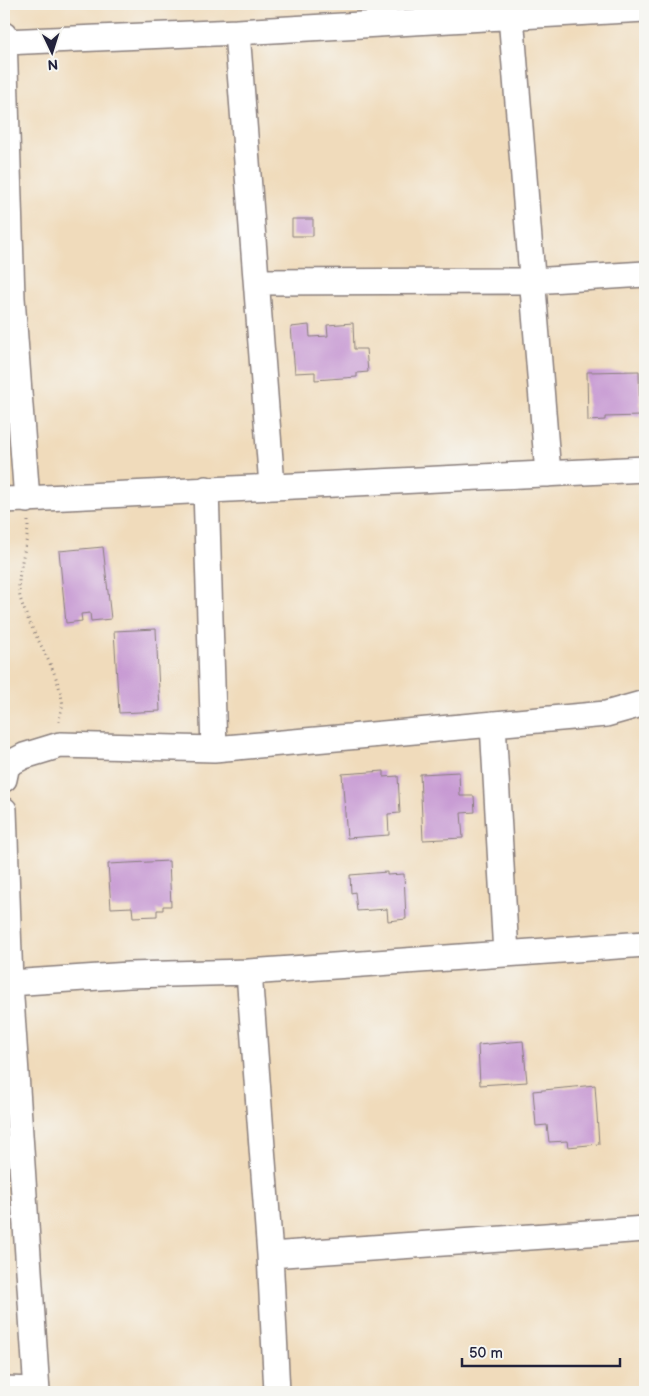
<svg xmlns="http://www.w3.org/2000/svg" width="649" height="1396" font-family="'Balsamiq Sans',sans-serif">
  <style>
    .building { fill: #c79ad3 }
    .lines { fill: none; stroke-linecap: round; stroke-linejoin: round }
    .minor-casing { stroke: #897e7b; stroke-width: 28 }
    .path { stroke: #897e7b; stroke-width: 3; stroke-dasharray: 1 4; stroke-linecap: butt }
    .minor { stroke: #fff; stroke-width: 25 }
  </style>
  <rect width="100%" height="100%" fill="#f6f6f2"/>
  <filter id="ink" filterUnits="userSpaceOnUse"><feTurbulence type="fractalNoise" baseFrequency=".02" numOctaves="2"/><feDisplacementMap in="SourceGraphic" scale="10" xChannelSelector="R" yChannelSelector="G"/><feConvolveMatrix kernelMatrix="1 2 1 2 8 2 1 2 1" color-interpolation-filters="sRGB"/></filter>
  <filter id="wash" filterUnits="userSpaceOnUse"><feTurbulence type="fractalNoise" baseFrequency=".0096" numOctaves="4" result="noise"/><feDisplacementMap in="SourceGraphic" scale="20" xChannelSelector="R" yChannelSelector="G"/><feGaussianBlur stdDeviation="1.12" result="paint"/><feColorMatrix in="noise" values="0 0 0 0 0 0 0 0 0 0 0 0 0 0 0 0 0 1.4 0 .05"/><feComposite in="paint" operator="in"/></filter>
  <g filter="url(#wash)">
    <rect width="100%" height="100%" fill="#f0dbbb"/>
    <g id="blocks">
      <path class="building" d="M292 219H313V236H292Z
        M353 323 354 349H366L368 372 357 373V377L315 380V372L295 373 291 327 309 325 310 337 328 336 327 325Z
        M639 371 640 416 605 417V420L588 421 587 372Z
        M103 547 111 619 91 621 90 613 81 614 82 621 66 623 59 551Z
        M156 629 160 711 119 713 114 631Z
        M384 771V777L398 776 400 813 388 814 389 835 347 838 342 774Z
        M459 772 460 796H474L475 812 461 813 463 838 423 840 420 774Z
        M169 861 171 906H163V910H157V916L133 917 132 907 111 908 108 864Z
        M387 872V875L404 874 406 919 388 921 387 909 357 911 355 892 351 893 350 875Z
        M523 1041 527 1082 480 1085 478 1045Z
        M595 1085 599 1144 568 1147 567 1141 549 1142 547 1125 536 1126 533 1091Z"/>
    </g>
  </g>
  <g filter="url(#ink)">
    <use href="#blocks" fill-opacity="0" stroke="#897e7b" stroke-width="1"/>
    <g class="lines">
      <g class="minor-casing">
        <path id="minor" d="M511 16 548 474
          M237 32 272 486
          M4 35 12 298 27 500
          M4 42 237 32 645 9
          M257 282 532 281 645 274
          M206 489 214 749
          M4 500 645 469
          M493 724 506 954
          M4 779 7 765 24 756 60 745 214 749 606 714 645 703
          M4 810 10 983 37 1392
          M249 972 270 1255 277 1392
          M10 983 129 975 249 972 645 944
          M270 1255 645 1229
          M4 1389 37 1390"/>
      </g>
      <path class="path" d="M28 521C29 546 15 572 20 597 29 631 57 666 62 700 64 707 59 715 59 722"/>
      <use href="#minor" class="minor"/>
    </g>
  </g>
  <rect width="649" height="1396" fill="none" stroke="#f6f6f2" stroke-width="20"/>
  <g transform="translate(52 52) rotate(176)" stroke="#f6f6f2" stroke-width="4" paint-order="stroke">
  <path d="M0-4L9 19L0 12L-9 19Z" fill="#22223b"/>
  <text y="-8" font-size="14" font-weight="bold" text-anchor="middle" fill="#22223b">N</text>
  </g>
  <path d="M462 1358v8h158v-8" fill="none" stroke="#22223b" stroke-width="2.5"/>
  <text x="469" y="1358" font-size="15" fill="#22223b" stroke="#f6f6f2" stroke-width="4" paint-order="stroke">50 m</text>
</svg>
